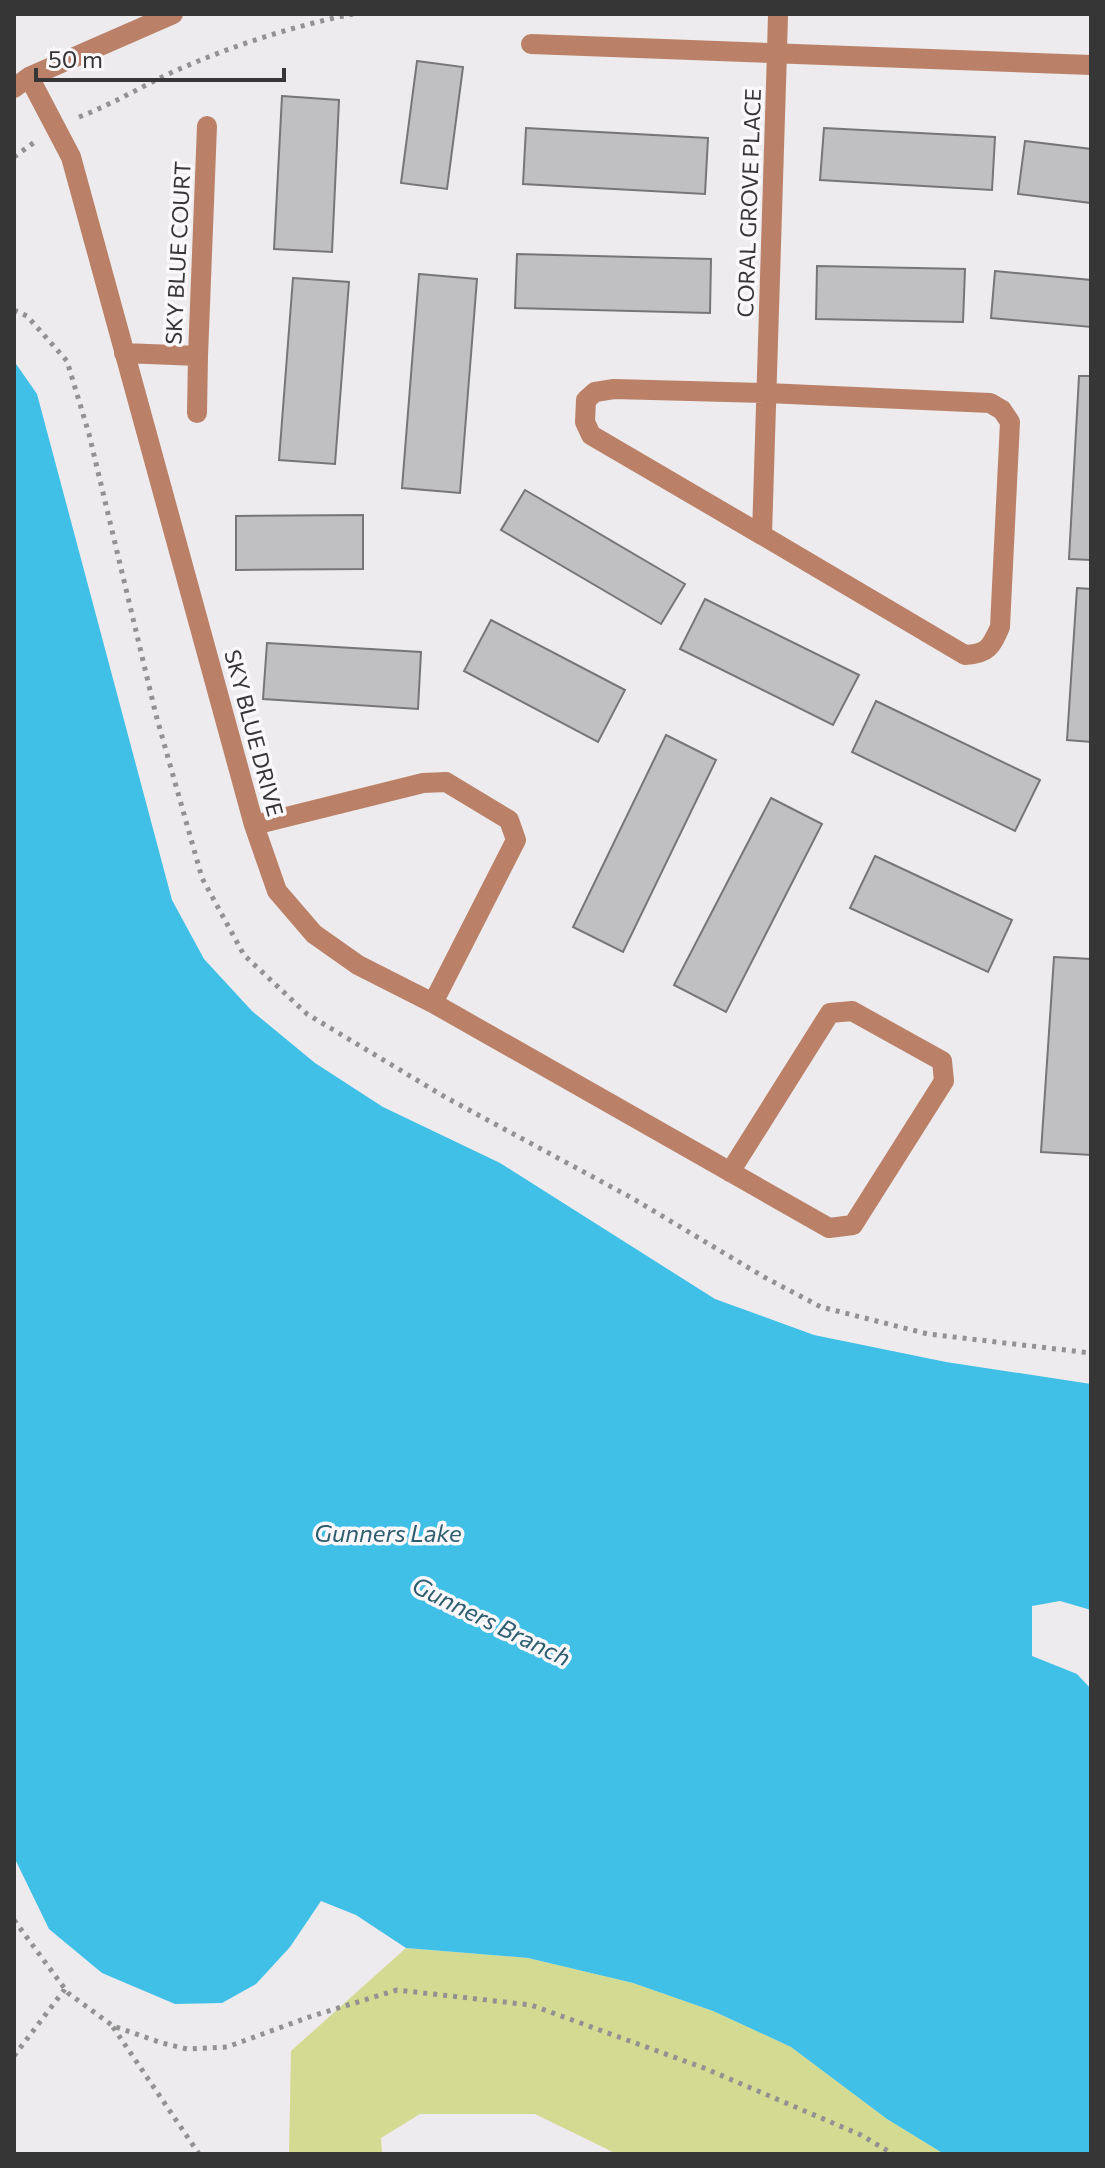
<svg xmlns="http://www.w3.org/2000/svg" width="1105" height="2168" font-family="Commissioner,sans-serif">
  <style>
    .green { fill: #d2db91 }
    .water { fill: #40c0e6 }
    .building { fill: #c0c0c3; stroke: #767679; stroke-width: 2 }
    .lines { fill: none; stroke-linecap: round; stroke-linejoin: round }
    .path { stroke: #939293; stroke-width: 5; stroke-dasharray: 4 6; stroke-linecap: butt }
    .minor { stroke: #bb8168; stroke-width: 20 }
    .labels { text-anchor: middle; stroke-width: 7; stroke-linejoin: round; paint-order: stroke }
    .street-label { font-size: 22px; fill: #373637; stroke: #fbf8fb }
    .water-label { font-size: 24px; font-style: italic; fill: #2c5e6f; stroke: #fbf8fb }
  </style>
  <rect width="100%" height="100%" fill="#edebed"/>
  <path class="green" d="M406 1948 528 1958 633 1983 713 2011 791 2047 887 2119 944 2154H617L535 2114H420L381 2138 382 2154H289L291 2051Z"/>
  <path class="water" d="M14 361 37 394 172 900 204 959 252 1011 315 1063 383 1107 500 1163 715 1299 814 1335 946 1362 1091 1384V1610L1060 1601 1032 1606V1656L1077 1674 1091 1689V2154H944L887 2119 791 2047 713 2011 633 1983 528 1958 406 1948 356 1915 321 1901 290 1947 256 1984 222 2003 175 2004 102 1973 49 1929 14 1857Z"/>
  <path class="building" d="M417 61 463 67 447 189 401 183Z
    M282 96 339 100 332 252 274 249Z
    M526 128 708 138 705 194 523 184Z
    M824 128 995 137 992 190 820 180Z
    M1025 141 1091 149V203L1018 194Z
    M517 254 711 259 710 313 515 308Z
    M817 266 965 269 963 322 816 319Z
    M995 271 1091 280V327L991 318Z
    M419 274 477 279 460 493 402 488Z
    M293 278 349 282 335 464 279 460Z
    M1079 376H1091V560L1069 559Z
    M525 490 685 584 661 624 501 530Z
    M363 515V569L236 570V516Z
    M1077 588 1091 589V742L1067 740Z
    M705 599 859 675 833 725 680 649Z
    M491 620 625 690 598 742 464 671Z
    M267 643 421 652 418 709 263 699Z
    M876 701 1040 780 1015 831 852 752Z
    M666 735 716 760 623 952 573 927Z
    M771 798 822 824 726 1012 674 985Z
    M875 856 1012 920 988 972 850 908Z
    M1054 957 1091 959V1155L1041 1152Z"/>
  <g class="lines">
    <path class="path" d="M79 117C113 104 142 86 175 71 231 46 293 26 353 14
      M14 157 36 141
      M14 310 27 316 67 361 89 434 156 715 202 878 244 955 307 1014 445 1097 632 1198 764 1277 821 1307 928 1334 1091 1353
      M14 1920 68 1993 113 2026 162 2043 187 2049 227 2047 312 2016 397 1990 531 2005 704 2068 861 2135 893 2154
      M113 2027 199 2154
      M14 2056 65 1989"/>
    <path class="minor" d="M531 44 1091 65
      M29 77 71 157 254 825 277 891 314 934 358 965 433 1003 829 1228 853 1225 944 1081 942 1061 852 1011 830 1013 730 1172
      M14 88 29 77 173 14
      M124 353 198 356 207 126
      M197 413 198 356
      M762 535 591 435 585 422 586 400 595 392 614 389 767 393 990 403 1002 410 1010 422 1000 627C991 647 988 654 965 655L762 535 777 52 778 14
      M254 825 423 783 446 782 509 820 516 840 433 1003"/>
  </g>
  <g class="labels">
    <g class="street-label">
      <text transform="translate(749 203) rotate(-88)" y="8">CORAL GROVE PLACE</text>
      <text transform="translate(178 253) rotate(-87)" y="8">SKY BLUE COURT</text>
      <text transform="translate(254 733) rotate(75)" y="8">SKY BLUE DRIVE</text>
    </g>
    <g class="water-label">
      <text x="388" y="1542">Gunners Lake</text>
      <text transform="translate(491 1622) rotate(26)" y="8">Gunners Branch</text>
    </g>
  </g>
  <rect width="1105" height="2168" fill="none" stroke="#373637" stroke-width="32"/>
  <path d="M36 68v12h248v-12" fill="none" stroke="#373637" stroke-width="4"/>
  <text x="48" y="68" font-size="24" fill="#373637" stroke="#fbf8fb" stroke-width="6" paint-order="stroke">50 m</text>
</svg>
